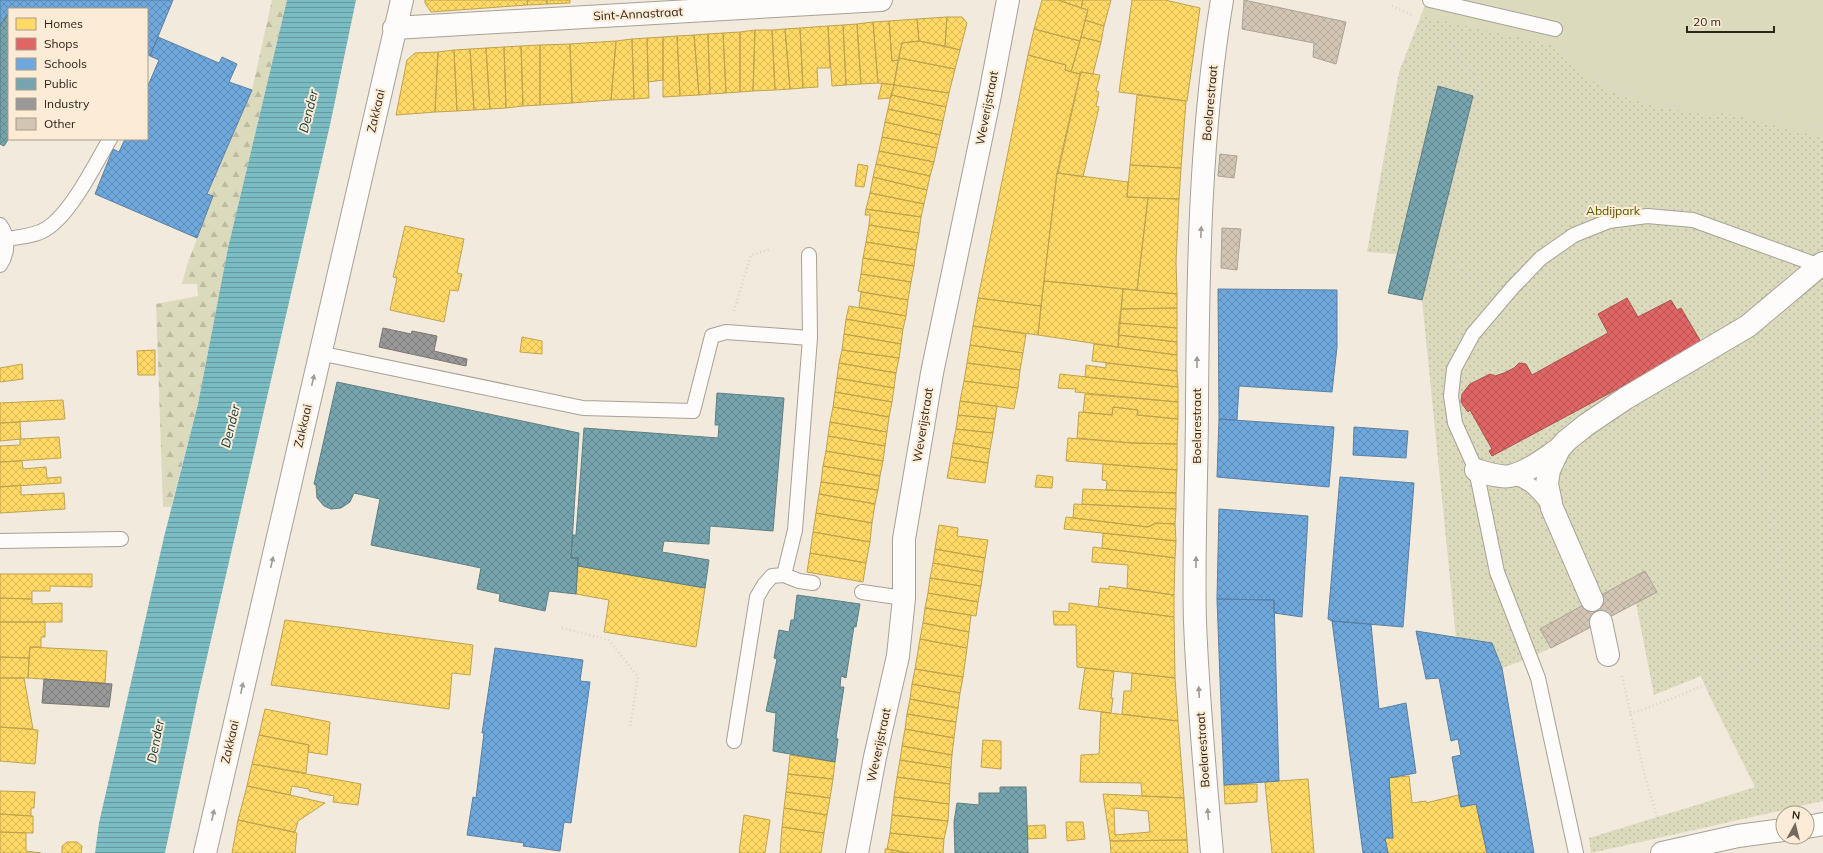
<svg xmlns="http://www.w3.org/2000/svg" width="1823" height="853" font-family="Mulish,sans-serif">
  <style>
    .forest { fill: url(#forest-firs) }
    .park { fill: url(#park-dots) }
    .pitch { fill: #dcdabc }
    .water { fill: url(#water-rules) }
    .homes { fill: url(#homes-cross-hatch); stroke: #c0a34f; fill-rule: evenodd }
    .shops { fill: url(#shops-cross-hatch); stroke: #aa524f }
    .schools { fill: url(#schools-cross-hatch); stroke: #5b81a2 }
    .public { fill: url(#public-cross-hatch); stroke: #607f82 }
    .industry { fill: url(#industry-cross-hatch); stroke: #797673 }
    .building { fill: url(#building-cross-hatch); stroke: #aba399 }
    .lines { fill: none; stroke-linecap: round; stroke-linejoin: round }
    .lane-casing { stroke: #a8a096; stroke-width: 16 }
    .street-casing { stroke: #a8a096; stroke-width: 24 }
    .path { stroke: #d6d3d0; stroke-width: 2.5; stroke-dasharray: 1 3; stroke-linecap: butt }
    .lane { stroke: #fdfcfa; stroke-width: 14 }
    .street { stroke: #fdfcfa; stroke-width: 22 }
    .oneway { fill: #9f9b95 }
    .labels { text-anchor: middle; stroke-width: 4; stroke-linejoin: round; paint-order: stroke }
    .street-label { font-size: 12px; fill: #2d251a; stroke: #fcebd5 }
    .park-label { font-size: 12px; fill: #545800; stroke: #fcebd5 }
    .water-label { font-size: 13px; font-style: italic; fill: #0e3b42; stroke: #fcebd5 }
  </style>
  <defs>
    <pattern id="forest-firs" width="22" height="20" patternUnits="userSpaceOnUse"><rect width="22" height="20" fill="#dcdabc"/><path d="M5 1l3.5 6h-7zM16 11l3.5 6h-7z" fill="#bdbba1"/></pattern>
    <pattern id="park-dots" width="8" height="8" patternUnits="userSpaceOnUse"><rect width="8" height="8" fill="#dcdabc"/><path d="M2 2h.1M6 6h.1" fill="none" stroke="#bdbba1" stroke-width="1.8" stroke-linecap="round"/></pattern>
    <pattern id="water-rules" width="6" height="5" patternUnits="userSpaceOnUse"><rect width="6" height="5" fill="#7bbcc3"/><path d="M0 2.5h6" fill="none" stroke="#65999e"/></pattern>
    <pattern id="homes-cross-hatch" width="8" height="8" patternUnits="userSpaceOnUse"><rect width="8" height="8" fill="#ffd966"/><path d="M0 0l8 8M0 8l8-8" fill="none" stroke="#dbba58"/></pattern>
    <pattern id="shops-cross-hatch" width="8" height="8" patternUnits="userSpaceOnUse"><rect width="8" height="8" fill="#e06666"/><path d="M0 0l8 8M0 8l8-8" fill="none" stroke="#b65453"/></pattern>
    <pattern id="schools-cross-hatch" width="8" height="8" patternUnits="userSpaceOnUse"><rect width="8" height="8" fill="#6fa8dc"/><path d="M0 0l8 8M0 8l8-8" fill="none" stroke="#5c89b2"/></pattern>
    <pattern id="public-cross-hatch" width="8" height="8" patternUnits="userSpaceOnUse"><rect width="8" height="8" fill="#76a5af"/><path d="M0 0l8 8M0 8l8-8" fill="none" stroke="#61868e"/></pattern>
    <pattern id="industry-cross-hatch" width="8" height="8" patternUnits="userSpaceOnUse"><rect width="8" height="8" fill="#999"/><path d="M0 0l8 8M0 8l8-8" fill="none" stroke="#7d7d7c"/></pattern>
    <pattern id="building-cross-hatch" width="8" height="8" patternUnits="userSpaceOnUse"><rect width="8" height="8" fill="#d2c5b4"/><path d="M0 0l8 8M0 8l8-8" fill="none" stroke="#b5a99a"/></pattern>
  </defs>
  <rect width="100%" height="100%" fill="#f3eade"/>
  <path class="forest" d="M272 0H287L228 248 198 404 171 507H163L156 304 198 296 197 284H182L187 265 213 197 207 194 252 90Z"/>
  <path class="park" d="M1427 0H1823V801L1591 853 1589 838 1755 787 1709 695 1701 676 1654 695 1636 603C1592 627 1549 652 1502 668L1492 643 1456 638 1422 300 1388 293 1396 254 1367 252 1399 72Z"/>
  <path class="pitch" d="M1427 0H1823V138L1726 113 1708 115 1663 108 1632 100 1601 87 1566 61 1549 44 1421 16Z"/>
  <path class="water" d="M287 0H356L330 125 198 696 165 853H95L99 823 164 537 198 404 228 248Z"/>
  <path class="homes" d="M425 0H528L527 5 431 12 425 3Z
    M528 0H547V4L527 5Z
    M547 0H570V3L547 4Z
    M1042 0H1058L1088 10 1080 41 1034 29Z
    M1058 0H1083L1081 8Z
    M1083 0H1111L1104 26 1085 20 1088 10 1081 8Z
    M1132 0H1165L1200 8 1187 101 1119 92Z
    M947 17 945 46 919 41 917 19Z
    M947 17H962L967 23 960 50 945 46Z
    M917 19 919 41 902 43 898 60 892 61 889 21Z
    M1085 20 1104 26 1101 42 1081 37Z
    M889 21 892 61 898 60 894 85 878 83 873 22Z
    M873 22 878 83 861 84 857 24Z
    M857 24 861 84 846 85 843 25Z
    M843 25 846 85 832 86 828 26Z
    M828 26 830 68H817L818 87 803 88 800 28Z
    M800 28 803 88 790 89 785 29Z
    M785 29 790 89 775 90 772 30Z
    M1034 29 1080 41 1071 72 1065 70 1066 65 1028 55Z
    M755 30 753 91 740 92V32Z
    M755 30H772L775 90 753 91Z
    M740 32V92L726 93 723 33Z
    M723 33 726 93 710 94 708 34Z
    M708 34 710 94 699 95 694 35Z
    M694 35 699 95 680 96 677 36Z
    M677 36 680 96 663 97V37Z
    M663 37V80L648 82 647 38Z
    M1081 37 1101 42 1093 74 1081 72 1080 74 1071 72Z
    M647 38 649 98 634 99 632 39Z
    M632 39 634 99 611 100 616 41Z
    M616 41 611 100 572 103 570 44Z
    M919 41 960 50 955 69 899 58 902 43Z
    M570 44 572 103 540 105V45Z
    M540 45V105L523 106 521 46Z
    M521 46 523 106 506 108 504 47Z
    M504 47 506 108 490 109 486 48Z
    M486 48 490 109 474 110 470 49Z
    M470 49 474 110 457 111 454 50Z
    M454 50 457 111 435 112 438 52Z
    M438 52 435 112 396 115 407 60 415 53Z
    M1028 55 1066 65 1065 70 1080 74 1057 173 1041 306 978 298Z
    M899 58 955 69 949 93 894 85Z
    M1081 72 1100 75 1096 91 1099 92 1096 106 1099 107 1083 177 1058 173Z
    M882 83 894 85 891 98 878 99Z
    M894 85 949 93 946 107 891 95Z
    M891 95 946 107 943 121 888 109Z
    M1137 95 1186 101 1181 168 1130 165Z
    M888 109 943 121 940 135 885 122Z
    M885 122 940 135 937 148 882 137Z
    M882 137 937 148 934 162 879 151Z
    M879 151 934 162 930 176 876 164Z
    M858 164 868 166 864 187 855 186Z
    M876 164 930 176 927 190 873 177Z
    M1130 165 1181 168 1179 199 1127 197Z
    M1057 173 1128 182 1127 197 1148 198 1137 290 1044 281Z
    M873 177 927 190 924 204 870 193Z
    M870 193 924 204 921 217 866 209Z
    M1148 198 1179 199 1176 262 1177 294 1137 290Z
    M866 209 921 217 919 233 869 225 870 215H865Z
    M869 225 919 233 916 250 866 242Z
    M405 226 464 239 457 273 462 274 458 291 450 290 444 322 390 310 397 278 393 277Z
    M866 242 916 250 914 266 863 258Z
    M863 258 914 266 911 282 861 274Z
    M861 274 911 282 908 300 858 291Z
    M1044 281 1123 289 1118 347 1038 335Z
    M1123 289 1177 294V308L1121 309Z
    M861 292 908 300 906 316 859 307Z
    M978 298 1041 306 1038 335 973 326Z
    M849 306 906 316 903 329 846 319Z
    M1177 308V328L1119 323 1121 309Z
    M846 319 903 329 901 344 844 334Z
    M1119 323 1177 328V342L1118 335Z
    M973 326 1026 334 1023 353 970 345Z
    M844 334 901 344 899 358 842 350Z
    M1119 335 1177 342V355L1118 347Z
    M522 337 542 341V354L520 352Z
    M1094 344 1177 355V371L1092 361Z
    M970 345 1023 353 1020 370 967 363Z
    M155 350V375H138L137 351Z
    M842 350 899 358 896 373 839 363Z
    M839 363 896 373 894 388 837 378Z
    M967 363 1020 370 1018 388 964 381Z
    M1106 363 1177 371 1178 387 1085 377 1086 365 1106 368Z
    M22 364 23 379 0 382V368Z
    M1060 374 1178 387V402L1075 392 1076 389 1058 388Z
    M837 378 894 388 892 402 835 392Z
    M964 381 1018 388 1014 409 960 401Z
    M835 392 892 402 889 417 833 407Z
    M1085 394 1178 402V419L1137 415 1138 410 1113 407 1112 415 1083 412Z
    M63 400 65 419 0 423V403Z
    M960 401 997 406 995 419 958 415Z
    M833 407 889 417 887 432 830 422Z
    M1113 407 1138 410 1137 415 1178 419 1177 444 1132 443 1077 438 1079 412 1112 415Z
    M958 415 995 419 993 433 956 429Z
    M20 422 21 439 0 441V423Z
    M830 422 887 432 885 446 828 436Z
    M956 429 993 433 990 449 953 443Z
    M828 436 885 446 883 461 826 451Z
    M59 437 61 458 0 462V446L20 445V439H21Z
    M1068 438 1132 443 1177 444V470L1066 461Z
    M953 443 990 449 988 463 951 457Z
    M826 451 883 461 880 476 823 466Z
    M951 457 988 463 985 483 947 478Z
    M22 461 23 469 46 467 47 478 61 477V483L0 487V462Z
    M1103 464 1177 470 1176 493 1106 490 1107 481 1102 480Z
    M823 466 880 476 878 490 821 482Z
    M1037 475 1053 477 1052 488 1035 487Z
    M821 482 878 490 875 504 819 494Z
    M21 485V495L64 493 65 509 0 513V487Z
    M1083 489 1176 493V509L1082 504Z
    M819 494 875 504 872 523 816 513Z
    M1074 504 1176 509 1175 524 1156 523 1148 527 1073 518Z
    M816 513 872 523 870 542 813 532Z
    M1066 517 1148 527 1156 523 1175 524 1176 541 1064 529Z
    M939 525 958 528 957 536 988 540 985 558 935 549Z
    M813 532 870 542 866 563 810 553Z
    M1103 533 1176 541 1175 558 1102 548Z
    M1093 547 1175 558 1174 595 1127 588 1128 565 1092 562Z
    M935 549 985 558 983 572 933 563Z
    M810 553 866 563 863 582 807 572Z
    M933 563 983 572 981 586 930 578Z
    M578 566 705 588 696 647 604 632 609 600 576 594Z
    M0 574H92V587L50 586V591H32V599L0 598Z
    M930 578 981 586 978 602 928 593Z
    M1109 586 1174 595V617L1098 607 1100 588 1109 589Z
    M928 593 978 602 976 616 925 608Z
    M0 598 32 599V604L62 603V622H0Z
    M1069 603 1174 617 1175 678 1077 667 1076 625H1054L1053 611 1069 612Z
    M925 608 971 615 969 632 923 623Z
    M285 620 473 645 470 675 452 673 449 709 271 685Z
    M0 622H45V637H41V647H30L29 658 0 657V661Z
    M923 623 969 632 967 648 920 639Z
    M920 639 967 648 963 677 915 669Z
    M30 647 107 651 105 683 28 678Z
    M0 657 29 658 28 678H0Z
    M1085 668 1114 671 1111 698H1113L1111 713 1079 709Z
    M915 669 963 677 960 693 912 684Z
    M1132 673 1175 678 1178 721 1122 714 1124 691H1131Z
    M0 678H24L33 729 0 727Z
    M912 684 960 693 958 708 910 699Z
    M910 699 958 708 956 722 907 714Z
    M265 709 330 722 327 755 308 752 309 745 259 735Z
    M1101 712 1178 721 1184 798 1142 796 1141 783 1080 782 1081 755 1099 754Z
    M907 714 956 722 954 738 905 729Z
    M0 727 38 730 35 764 0 761Z
    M905 729 954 738 952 755 902 746Z
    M259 735 309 745 306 773 252 764Z
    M983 740 1001 741V769L981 767Z
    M902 746 952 755 951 768 900 760Z
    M790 755 835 762 833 779 788 774Z
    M900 760 951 768 950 784 897 777Z
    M252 764 361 784 358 805 333 802 334 796 309 791V789L292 786 290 795 247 786Z
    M788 774 833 779 830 798 786 792Z
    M1409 776 1412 803 1426 801V803L1458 795 1461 807 1476 804 1487 853H1388L1385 838H1393L1389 778Z
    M897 777 950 784 949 804 894 797Z
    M1308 779 1314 853H1272L1265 782Z
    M1257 784V802L1225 804 1224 785Z
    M247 786 290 795 325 803 298 821 295 832 238 820Z
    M0 791 35 792 34 808H31V816L0 814Z
    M786 792 830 798 827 815 784 808Z
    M1103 794 1184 798 1187 840 1110 841ZM1114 808 1148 811 1150 832 1115 835Z
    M894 797 949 804 948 821 892 815Z
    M784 808 827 815 824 833 782 827Z
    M0 814 33 816V833L0 832Z
    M744 815 770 820 765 853H739Z
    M892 815 948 821 944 839 890 833Z
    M238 820 297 833 295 853H232Z
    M1066 822H1083L1085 839 1067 841Z
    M1045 825 1046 838 1028 839 1027 826Z
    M782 827 824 833 821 853H780Z
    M0 832 26 833V851L41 853H0Z
    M890 833 944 839 943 853H908L887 849Z
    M1187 840 1188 853H1111L1110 841Z
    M67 842H77L82 846 81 853H62V846Z
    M885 849H887L908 853H885Z"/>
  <path class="shops" d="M1627 298 1638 317 1671 300 1677 310 1681 308 1701 342 1696 347 1492 456 1489 451 1492 449 1470 410 1468 412 1461 402 1462 394 1470 384 1490 374 1495 376 1504 373 1514 368 1519 363 1526 364 1532 375 1608 333 1598 314Z"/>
  <path class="schools" d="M0 0H173L150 56 147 54V9H9V16L7 15 0 26Z
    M158 37 219 63 222 57 237 64 229 82 252 90 207 194 213 196 197 238 95 194 113 149 119 152 125 139H147V88L159 60 150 56Z
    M1218 289 1337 290V347L1332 392 1239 386 1237 420 1219 419Z
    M1219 419 1334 427 1329 487 1217 477Z
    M1354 427 1408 431 1406 458 1353 455Z
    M1340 477 1414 483 1403 627 1332 621 1328 619Z
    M1219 509 1308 516 1302 617 1274 613V600L1217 599Z
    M1217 599 1274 600 1279 781 1224 785Z
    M1332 621 1371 624 1379 709 1406 703 1416 773 1389 778 1393 838H1385L1388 853H1363Z
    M1416 631 1492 643 1502 668 1534 853H1487L1476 804 1461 807 1452 757 1461 755 1458 739 1451 741 1439 678 1426 679Z
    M495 648 583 660 580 681 590 682 571 823 564 822 560 851 523 846 524 843 467 835 473 797 476 798 484 733H482Z"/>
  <path class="public" d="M7 15 9 16V138L4 146 0 144V26Z
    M1438 86 1473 96 1422 300 1388 293Z
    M337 382 579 433 571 558H578L576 594 549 591 545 611 499 601 500 594 477 589 481 568 371 545 380 499 354 493 350 502 341 508 331 509 324 506 317 498 316 485 314 484Z
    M717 393 784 398 773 531 710 526 709 544 664 541 662 552 709 560 705 588 578 566V558H571L573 535H576L584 428 718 438 719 425H715Z
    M797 595 860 604 856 627 854 626 846 678 841 676 840 687H844L836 738 838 739 835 762 773 751 776 713 766 711 777 659 774 658 779 630 789 632 791 620H794Z
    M1000 787H1026L1028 853H955L954 822 957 803 979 805V793H1000Z"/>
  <path class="industry" d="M383 328 411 334 412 331 437 336 434 351 467 359 466 366 379 347Z
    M44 679 112 684 109 707 42 703Z"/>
  <path class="building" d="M1244 0 1346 22 1336 64 1313 57 1314 43 1242 29Z
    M1220 154 1237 156 1234 178 1218 176Z
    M1222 228 1241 229 1237 270 1221 268Z
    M1645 571 1657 592 1551 648 1540 629Z"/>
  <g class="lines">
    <g class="lane-casing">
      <path id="lane" d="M1430 0 1555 29
        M0 225C9 237 8 253 0 265
        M7 239C19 237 35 236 46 229 71 214 95 164 110 139
        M319 353 583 408 693 411 712 336 726 332 810 338
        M1509 476C1530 481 1536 489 1549 505
        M0 541 121 539
        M784 575 799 581 813 583
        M862 592 904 598
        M734 741 757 597 764 585 772 576 784 575 795 530 810 338 809 255
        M1576 853 1538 678 1497 572 1476 470 1455 423 1451 396 1454 369 1473 334 1513 287 1541 258 1574 235 1609 221 1647 216 1693 220 1820 266"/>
    </g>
    <g class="street-casing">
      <path id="street" d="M394 28 881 0
        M1476 470C1486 473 1500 478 1510 476 1528 472 1544 459 1559 449
        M1592 600 1552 508 1547 484 1549 470 1559 449 1566 441 1586 425 1626 398 1748 326 1823 263
        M1601 622 1608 655
        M1807 827 1823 824
        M205 853 402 0
        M857 853 875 757 898 656 904 598V539L932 373 989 100 1008 0
        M1212 853C1205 776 1198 699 1195 622 1193 549 1197 475 1197 403 1198 269 1200 132 1222 0
        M1662 853 1738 836 1783 830"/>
    </g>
    <path class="path" d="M1392 6 1414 16
      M1423 22 1460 53 1456 58 1481 79 1438 251
      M1561 50 1600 81 1650 100 1675 106 1703 109H1741L1823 129
      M1436 248 1484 287
      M734 311 751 255 771 249
      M1823 413C1802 429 1773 446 1763 472L1796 639 1804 647H1815L1823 644
      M562 628 609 640 638 677 630 726
      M1622 676 1645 776 1660 827
      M1630 714C1688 694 1743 669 1796 639"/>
    <use href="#lane" class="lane"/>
    <use href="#street" class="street"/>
  </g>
  <defs><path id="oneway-solid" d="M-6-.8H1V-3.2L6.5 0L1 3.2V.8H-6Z"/></defs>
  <g class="oneway">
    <use href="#oneway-solid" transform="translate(1201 232) rotate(-87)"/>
    <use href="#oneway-solid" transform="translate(1197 362) rotate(-90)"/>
    <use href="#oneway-solid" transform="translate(313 380) rotate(-77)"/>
    <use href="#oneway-solid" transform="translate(272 562) rotate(-77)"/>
    <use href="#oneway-solid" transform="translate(1196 562) rotate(-89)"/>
    <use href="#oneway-solid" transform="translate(242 688) rotate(-77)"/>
    <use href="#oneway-solid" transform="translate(1199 692) rotate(-93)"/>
    <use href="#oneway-solid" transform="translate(1208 814) rotate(-95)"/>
    <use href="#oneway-solid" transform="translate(213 815) rotate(-77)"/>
  </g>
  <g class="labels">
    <g class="street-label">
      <text transform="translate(638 14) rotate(-3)" y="4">Sint-Annastraat</text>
      <text transform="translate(1210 103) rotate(-85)" y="4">Boelarestraat</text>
      <text transform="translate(987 108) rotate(-79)" y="4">Weverijstraat</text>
      <text transform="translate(376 111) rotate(-77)" y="4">Zakkaai</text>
      <text transform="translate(923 425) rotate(-81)" y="4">Weverijstraat</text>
      <text transform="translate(303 426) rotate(-77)" y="4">Zakkaai</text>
      <text transform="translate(1197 426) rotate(-90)" y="4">Boelarestraat</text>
      <text transform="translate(230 742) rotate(-77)" y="4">Zakkaai</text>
      <text transform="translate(879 745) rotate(-78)" y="4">Weverijstraat</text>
      <text transform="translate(1203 750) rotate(-94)" y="4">Boelarestraat</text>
    </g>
    <g class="park-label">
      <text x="1613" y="215">Abdijpark</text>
    </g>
    <g class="water-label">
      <text transform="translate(308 111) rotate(-76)" y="5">Dender</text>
      <text transform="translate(230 426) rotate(-76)" y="5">Dender</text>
      <text transform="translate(155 741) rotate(-79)" y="5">Dender</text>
    </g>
  </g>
  <rect x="8" y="8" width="140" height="132" fill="#fcebd5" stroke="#a99c8a"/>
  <rect x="16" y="18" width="20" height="12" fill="#ffd966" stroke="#a99c8a"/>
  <text x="44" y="28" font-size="12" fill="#2d251a">Homes</text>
  <rect x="16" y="38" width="20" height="12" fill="#e06666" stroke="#a99c8a"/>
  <text x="44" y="48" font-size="12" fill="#2d251a">Shops</text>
  <rect x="16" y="58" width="20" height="12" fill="#6fa8dc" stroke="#a99c8a"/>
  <text x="44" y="68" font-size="12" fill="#2d251a">Schools</text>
  <rect x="16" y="78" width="20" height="12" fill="#76a5af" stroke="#a99c8a"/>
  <text x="44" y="88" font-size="12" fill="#2d251a">Public</text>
  <rect x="16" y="98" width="20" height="12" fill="#999999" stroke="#a99c8a"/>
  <text x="44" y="108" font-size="12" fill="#2d251a">Industry</text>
  <rect x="16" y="118" width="20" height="12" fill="#d2c5b4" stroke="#a99c8a"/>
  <text x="44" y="128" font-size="12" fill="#2d251a">Other</text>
  <g transform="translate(1795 825) rotate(7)"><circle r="19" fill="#fcebd5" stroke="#a99c8a"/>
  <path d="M0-3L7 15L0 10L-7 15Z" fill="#726a5f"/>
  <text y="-6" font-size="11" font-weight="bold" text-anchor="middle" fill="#2d251a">N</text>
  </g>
  <path d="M1687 26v6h87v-6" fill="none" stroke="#2d251a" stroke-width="2"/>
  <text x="1693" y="26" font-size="12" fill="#2d251a" stroke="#fcebd5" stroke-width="3" paint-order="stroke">20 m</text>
</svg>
